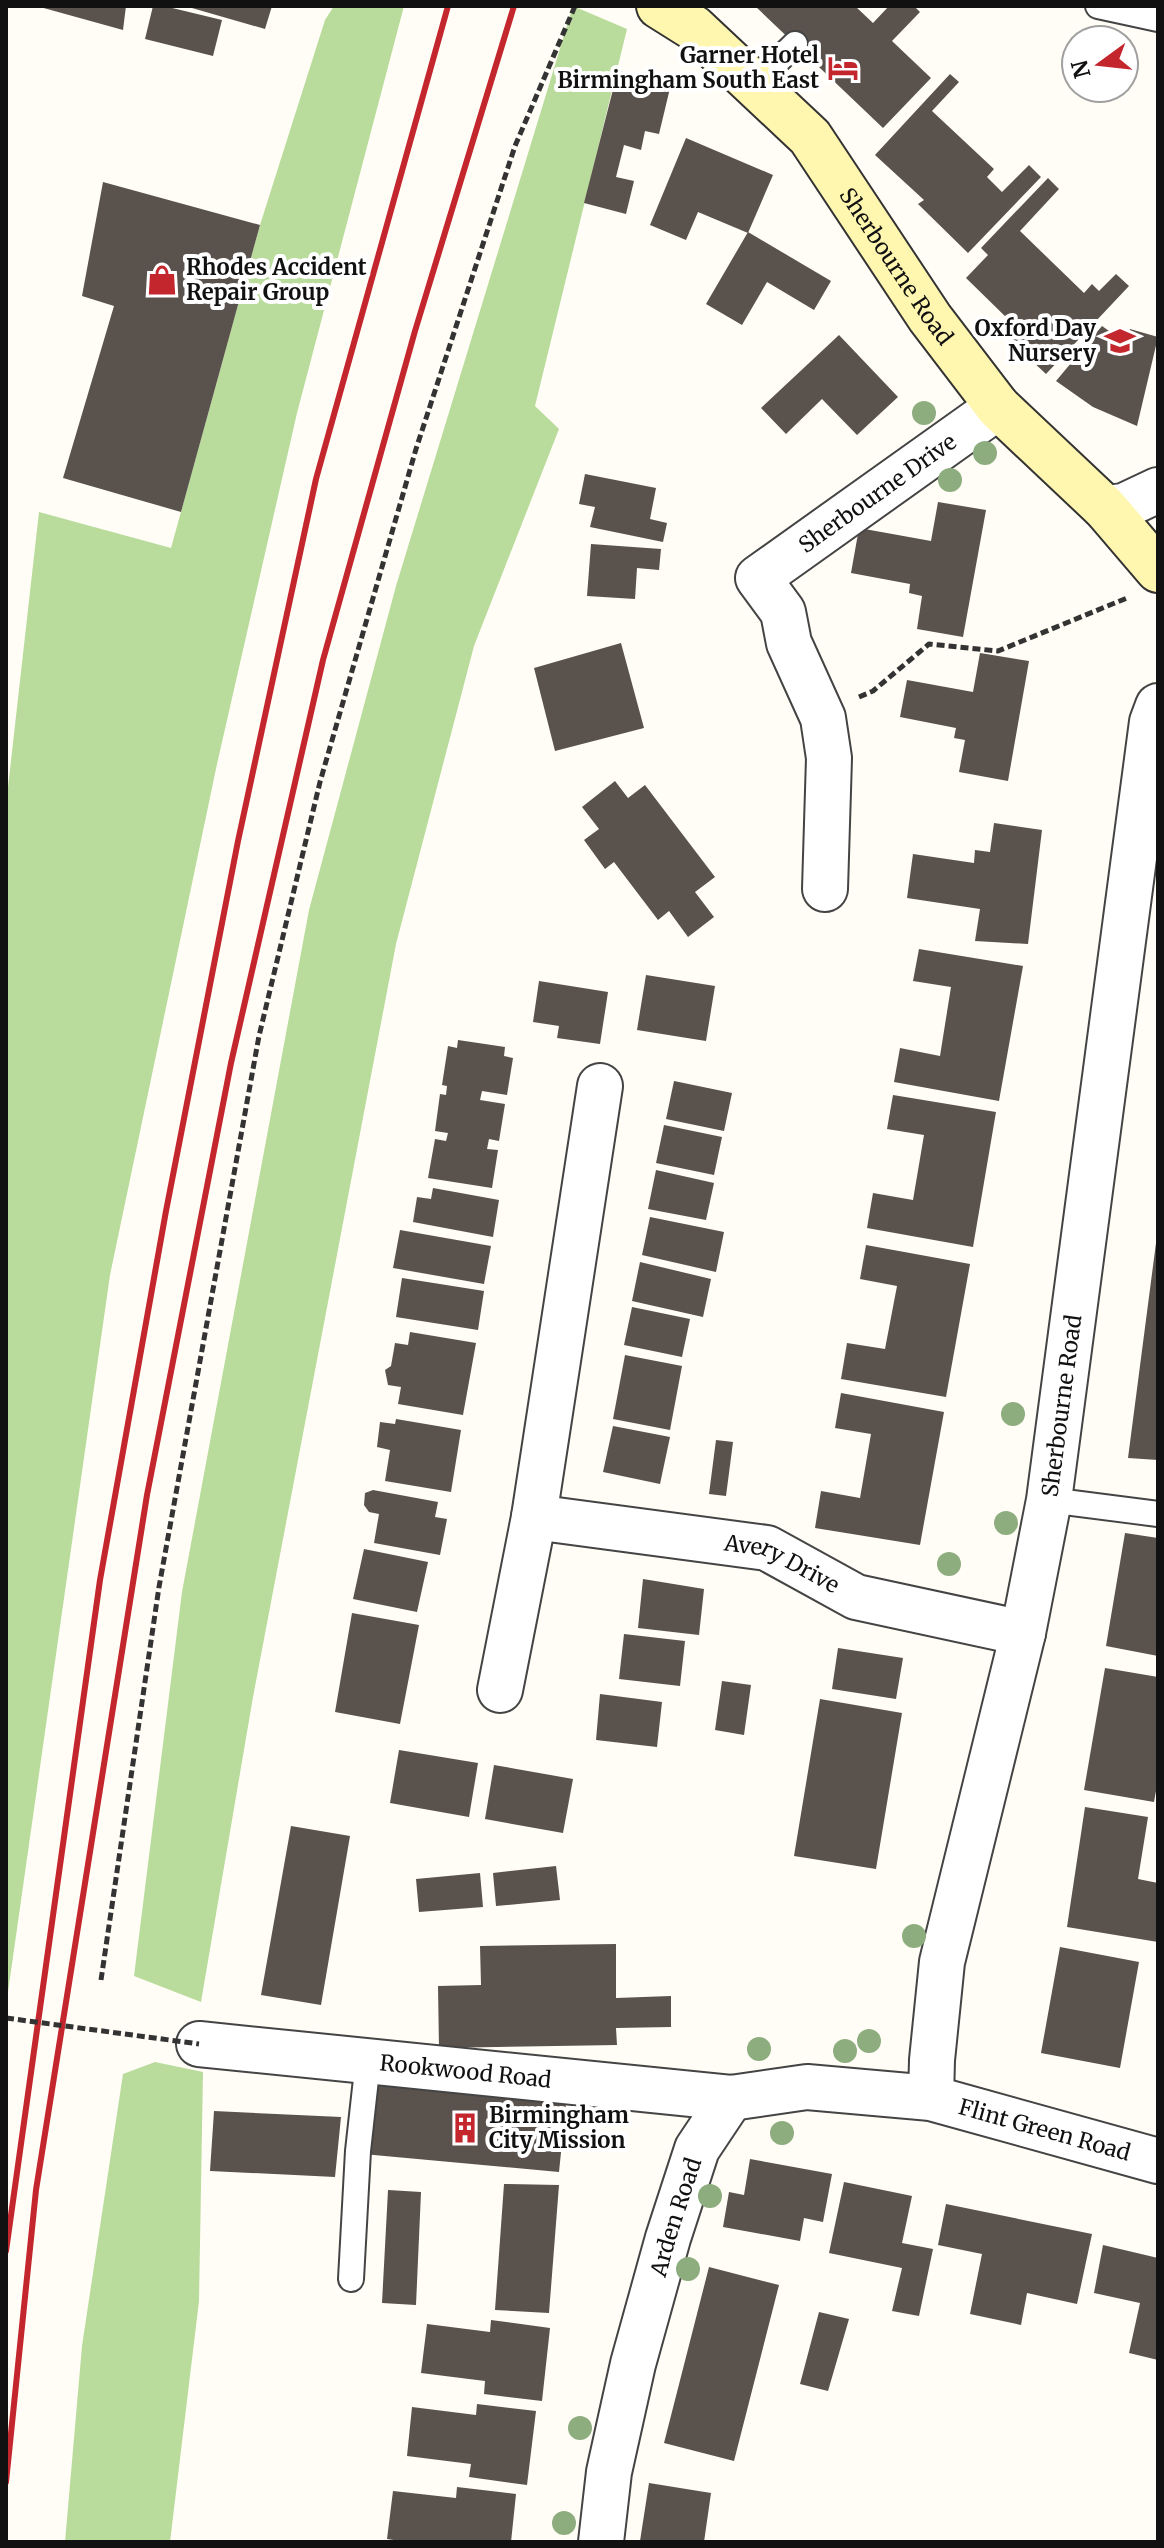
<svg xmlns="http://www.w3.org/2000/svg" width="1164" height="2548" font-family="Merriweather,serif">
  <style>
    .forest { fill: #b9dc9c }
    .building { fill: #5a524d }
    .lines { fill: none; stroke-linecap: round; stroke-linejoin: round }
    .lane-casing { stroke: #444; stroke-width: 28 }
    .street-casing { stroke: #444; stroke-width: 48 }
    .secondary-casing { stroke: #333; stroke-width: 48 }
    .path { stroke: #333; stroke-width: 5; stroke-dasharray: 8 4; stroke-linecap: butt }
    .lane { stroke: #fff; stroke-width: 24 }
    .street { stroke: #fff; stroke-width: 44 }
    .secondary { stroke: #fff6b0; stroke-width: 44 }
    .rail { stroke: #c4262e; stroke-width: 6 }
    .path-bridge { stroke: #333; stroke-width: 5; stroke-dasharray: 8 4; stroke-linecap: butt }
    .tree { fill: #8dad7f }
    .labels { text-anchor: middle; stroke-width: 8; stroke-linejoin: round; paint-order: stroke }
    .poi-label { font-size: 22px; font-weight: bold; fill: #111; stroke: #fff; text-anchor: end }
    .street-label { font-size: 22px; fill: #111; stroke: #fff }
  </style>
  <rect width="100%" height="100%" fill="#fffdf5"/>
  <path class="forest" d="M334 6H404L297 413 217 764 110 1275 6 2006V805L39 512 171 548 260 225 325 20Z
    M573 6 627 29 535 406 559 429 474 646 396 944 253 1697 201 2002 134 1976 182 1592 309 910 396 586Z
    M155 2062 203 2072 199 2301 170 2542H65L82 2346 123 2074Z"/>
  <path class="building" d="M41 6H126L123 30 40 7Z
    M153 6H164L222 20 213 56 145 39Z
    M185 6H272L265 29Z
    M755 6H855L873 23 889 6H914L920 12 892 41 931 78 883 128Z
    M618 70 671 84 659 134 645 131 641 150 624 145 616 177 634 181 626 214 584 203Z
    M950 74 959 82 932 111 994 169 987 177 1002 192 1029 165 1041 177 968 253 918 204 924 200 875 155Z
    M686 138 773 175 748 233 698 212 686 240 650 225Z
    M1048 178 1059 189 1020 231 1084 293 1092 284 1099 291 1116 274 1129 286 1046 374 1001 332 1011 322 966 278 988 255 981 248Z
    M103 182 260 225 181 512 63 478 114 306 82 296Z
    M748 232 831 281 814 310 767 282 742 325 706 304Z
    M1102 326 1126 343 1130 329 1158 337 1137 426 1093 407 1056 381Z
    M839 335 898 397 857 435 822 399 786 434 761 408Z
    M585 474 656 488 650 519 667 523 663 542 590 527 595 507 579 504Z
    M938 502 986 510 963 637 917 629 922 596 909 593 910 584 851 573 859 528 931 541Z
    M591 544 661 549 659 570 637 568 635 599 587 596Z
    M621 643 644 728 555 751 534 668Z
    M980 653 1029 661 1008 781 959 772 965 740 954 738 956 728 900 717 907 680 973 692Z
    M615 781 628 798 645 785 715 877 695 892 714 917 688 937 669 911 658 920 614 862 605 869 584 840 599 829 582 807Z
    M994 823 1042 830 1028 944 975 941 980 909 907 898 913 854 974 863 975 850 990 852Z
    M919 949 1023 966 999 1101 894 1082 900 1048 940 1056 951 987 913 981Z
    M646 975 715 986 706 1041 637 1030Z
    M539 981 608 992 600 1044 557 1038 559 1026 533 1022Z
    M458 1040 505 1047 504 1056 513 1058 507 1095 482 1091 480 1100 505 1104 499 1141 489 1139 487 1149 498 1150 492 1188 428 1178 435 1139 446 1141 448 1133 435 1131 440 1094 446 1095 447 1086 442 1085 448 1046 457 1048Z
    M674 1081 732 1093 724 1131 666 1119Z
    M893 1095 996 1112 973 1247 867 1228 873 1193 913 1200 924 1135 887 1129Z
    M664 1125 722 1137 714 1175 656 1163Z
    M656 1170 714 1183 706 1220 648 1209Z
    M433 1188 499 1200 493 1237 413 1222 417 1197 431 1199Z
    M650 1217 724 1232 716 1272 642 1255Z
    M400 1230 491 1246 484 1284 393 1268Z
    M1156 1243H1158V1460L1128 1458Z
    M866 1245 970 1264 946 1397 841 1379 847 1343 885 1349 897 1286 860 1279Z
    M640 1262 711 1279 703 1317 632 1301Z
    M402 1278 484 1291 478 1330 396 1317Z
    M632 1307 690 1319 682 1357 624 1345Z
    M410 1332 476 1343 463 1415 398 1404 401 1387 388 1385 385 1370 391 1366 395 1343 408 1345Z
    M625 1355 682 1366 670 1430 613 1419Z
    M841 1393 944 1412 920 1545 815 1528 821 1491 860 1498 871 1434 835 1428Z
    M396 1419 461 1430 451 1492 385 1481 390 1450 377 1447 380 1422 395 1424Z
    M613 1426 670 1437 660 1484 603 1472Z
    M716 1440 733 1442 726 1496 709 1494Z
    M373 1490 438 1502 435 1517 447 1519 440 1555 374 1543 379 1514 369 1512 364 1505 365 1493Z
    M1125 1533 1158 1538V1656L1106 1646Z
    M364 1549 428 1562 417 1612 353 1599Z
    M643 1579 704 1589 699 1635 638 1628Z
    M352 1613 419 1625 400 1724 335 1712Z
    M624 1634 685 1641 680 1686 619 1679Z
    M838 1648 903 1658 896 1699 832 1689Z
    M1105 1668 1158 1677V1780L1154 1802 1084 1790Z
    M722 1681 751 1685 744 1735 715 1730Z
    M600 1694 662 1702 657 1747 596 1740Z
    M820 1699 902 1713 876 1869 794 1856Z
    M399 1750 478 1763 469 1817 390 1803Z
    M494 1765 573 1779 563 1833 485 1819Z
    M1085 1807 1148 1817 1138 1879 1158 1883V1942L1067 1927Z
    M291 1826 350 1836 321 2005 261 1995Z
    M556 1866 560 1900 496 1906 493 1873Z
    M480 1873 483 1907 419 1912 416 1879Z
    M616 1944V1998L671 1996V2027L616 2028 617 2045 439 2048 438 1986 481 1985 480 1946Z
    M1060 1947 1139 1962 1120 2068 1041 2053Z
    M372 2085 566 2103 559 2172 363 2154Z
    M214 2111 341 2117 335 2177 210 2171Z
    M750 2159 832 2174 823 2222 804 2218 800 2241 723 2227 729 2192 744 2195Z
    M844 2182 912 2196 902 2243 933 2249 919 2316 892 2311 902 2268 829 2253Z
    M504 2184 559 2185 549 2313 495 2310Z
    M388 2190 421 2192 416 2305 382 2303Z
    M946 2204 1092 2234 1077 2304 1027 2293 1021 2325 970 2314 982 2254 938 2245Z
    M1103 2245 1158 2258V2360L1129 2353 1140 2303 1094 2293Z
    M709 2267 779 2285 734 2461 664 2443Z
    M819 2312 849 2319 828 2391 800 2384Z
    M491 2320 550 2328 542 2401 484 2394 485 2381 421 2373 427 2324 490 2332Z
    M477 2404 536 2411 527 2485 469 2477 471 2464 407 2456 412 2407 476 2415Z
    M649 2483 711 2493 704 2542 640 2541Z
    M457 2487 516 2494 511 2542H407L387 2539 393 2491 456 2498Z"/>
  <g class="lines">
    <g class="lane-casing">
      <path id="lane" d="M1098 6 1158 19
        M755 83 795 44
        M1049 1500 1158 1514
        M351 2279 358 2151 368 2061"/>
    </g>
    <g class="street-casing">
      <g id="street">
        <path d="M1105 508 1124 506 1158 490"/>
        <path id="s1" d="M825 889 829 758 823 718 789 643 783 612 758 578 998 407"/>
        <path id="s2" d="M600 1086 534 1517 767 1548 856 1597 1023 1633"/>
        <path d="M500 1690 534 1517"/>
        <path id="s3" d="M199 2044 731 2098 807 2087 931 2098 1158 2161"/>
        <path id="s4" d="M931 2098 932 2060 942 1962 1023 1633 1049 1500 1152 722 1158 706"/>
        <path id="s5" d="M601 2542 609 2472 633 2364 668 2238 697 2149 731 2098"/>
      </g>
    </g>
    <g class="secondary-casing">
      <g id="secondary">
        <path id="s6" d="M659 6 694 28 810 137 930 318 998 407 1105 508 1158 570"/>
      </g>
    </g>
    <path class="path" d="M859 697 873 691 929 644 998 651 1127 598
      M101 1980 159 1587 259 1036 320 782 416 449 515 146 575 6"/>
    <use href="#lane" class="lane"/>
    <use href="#street" class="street"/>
    <use href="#secondary" class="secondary"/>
    <path class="rail" d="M6 2251 100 1580 166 1211 238 841 316 479 448 6
      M6 2482 36 2190 147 1495 231 1063 323 660 415 331 514 6"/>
    <path class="path-bridge" d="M6 2018 199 2044"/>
  </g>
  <g class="tree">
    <circle cx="924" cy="413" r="12"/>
    <circle cx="985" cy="453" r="12"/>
    <circle cx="950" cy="480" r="12"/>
    <circle cx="1013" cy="1414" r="12"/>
    <circle cx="1006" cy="1523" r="12"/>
    <circle cx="949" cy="1564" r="12"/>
    <circle cx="914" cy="1936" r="12"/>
    <circle cx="869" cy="2041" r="12"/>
    <circle cx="759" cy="2049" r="12"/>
    <circle cx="845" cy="2051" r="12"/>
    <circle cx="782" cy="2133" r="12"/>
    <circle cx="710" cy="2196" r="12"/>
    <circle cx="688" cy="2269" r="12"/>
    <circle cx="580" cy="2428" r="12"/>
    <circle cx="564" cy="2523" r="12"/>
  </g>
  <defs>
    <g id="hotel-bare" transform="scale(2.4)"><path d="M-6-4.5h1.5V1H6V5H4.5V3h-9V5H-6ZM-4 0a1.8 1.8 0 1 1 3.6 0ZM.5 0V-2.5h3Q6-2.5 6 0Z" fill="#c4262e" stroke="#fff" stroke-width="2.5" paint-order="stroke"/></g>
    <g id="shop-bare" transform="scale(2.4)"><path d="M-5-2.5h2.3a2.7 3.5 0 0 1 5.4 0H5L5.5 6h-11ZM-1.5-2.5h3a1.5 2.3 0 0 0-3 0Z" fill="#c4262e" stroke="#fff" stroke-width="2.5" paint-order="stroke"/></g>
    <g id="school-bare" transform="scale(2.4)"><path d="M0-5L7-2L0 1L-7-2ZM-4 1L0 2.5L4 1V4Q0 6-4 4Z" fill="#c4262e" stroke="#fff" stroke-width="2.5" paint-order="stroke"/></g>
    <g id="building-bare" transform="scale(2.4)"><path d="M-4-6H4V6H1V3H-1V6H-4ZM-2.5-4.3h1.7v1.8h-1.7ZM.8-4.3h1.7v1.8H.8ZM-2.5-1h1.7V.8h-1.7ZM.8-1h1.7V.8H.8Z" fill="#c4262e" stroke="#fff" stroke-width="2.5" paint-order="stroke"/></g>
  </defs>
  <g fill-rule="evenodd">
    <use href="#hotel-bare" x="843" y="68"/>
    <use href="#shop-bare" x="162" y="280"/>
    <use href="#school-bare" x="1120" y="341"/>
    <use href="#building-bare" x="465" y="2128"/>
  </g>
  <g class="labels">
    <g class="poi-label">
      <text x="819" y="63">Garner Hotel<tspan x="819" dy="25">Birmingham South East</tspan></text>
      <text x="186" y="275" text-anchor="start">Rhodes Accident<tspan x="186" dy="25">Repair Group</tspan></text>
      <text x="1096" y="336">Oxford Day<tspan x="1096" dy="25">Nursery</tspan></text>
      <text x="489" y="2123" text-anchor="start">Birmingham<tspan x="489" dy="25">City Mission</tspan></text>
    </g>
    <g class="street-label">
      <text dy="8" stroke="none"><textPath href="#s6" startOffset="356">Sherbourne Road</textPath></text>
      <text dy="8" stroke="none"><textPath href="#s1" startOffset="474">Sherbourne Drive</textPath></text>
      <text dy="8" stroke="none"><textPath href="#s4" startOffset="706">Sherbourne Road</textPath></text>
      <text dy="8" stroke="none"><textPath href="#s2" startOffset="690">Avery Drive</textPath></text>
      <text dy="8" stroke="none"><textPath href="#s3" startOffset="268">Rookwood Road</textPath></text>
      <text dy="8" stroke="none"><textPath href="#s3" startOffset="854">Flint Green Road</textPath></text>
      <text dy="8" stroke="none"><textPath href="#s5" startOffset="334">Arden Road</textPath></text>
    </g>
  </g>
  <rect width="1164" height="2548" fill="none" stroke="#111111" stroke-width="16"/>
  <g transform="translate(1100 64) rotate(255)"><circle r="38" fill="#ffffff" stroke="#a0a0a0" stroke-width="2"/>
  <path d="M0-6L14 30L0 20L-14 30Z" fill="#c4262e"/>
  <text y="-12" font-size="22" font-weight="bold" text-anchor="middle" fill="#111111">N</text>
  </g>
</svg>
